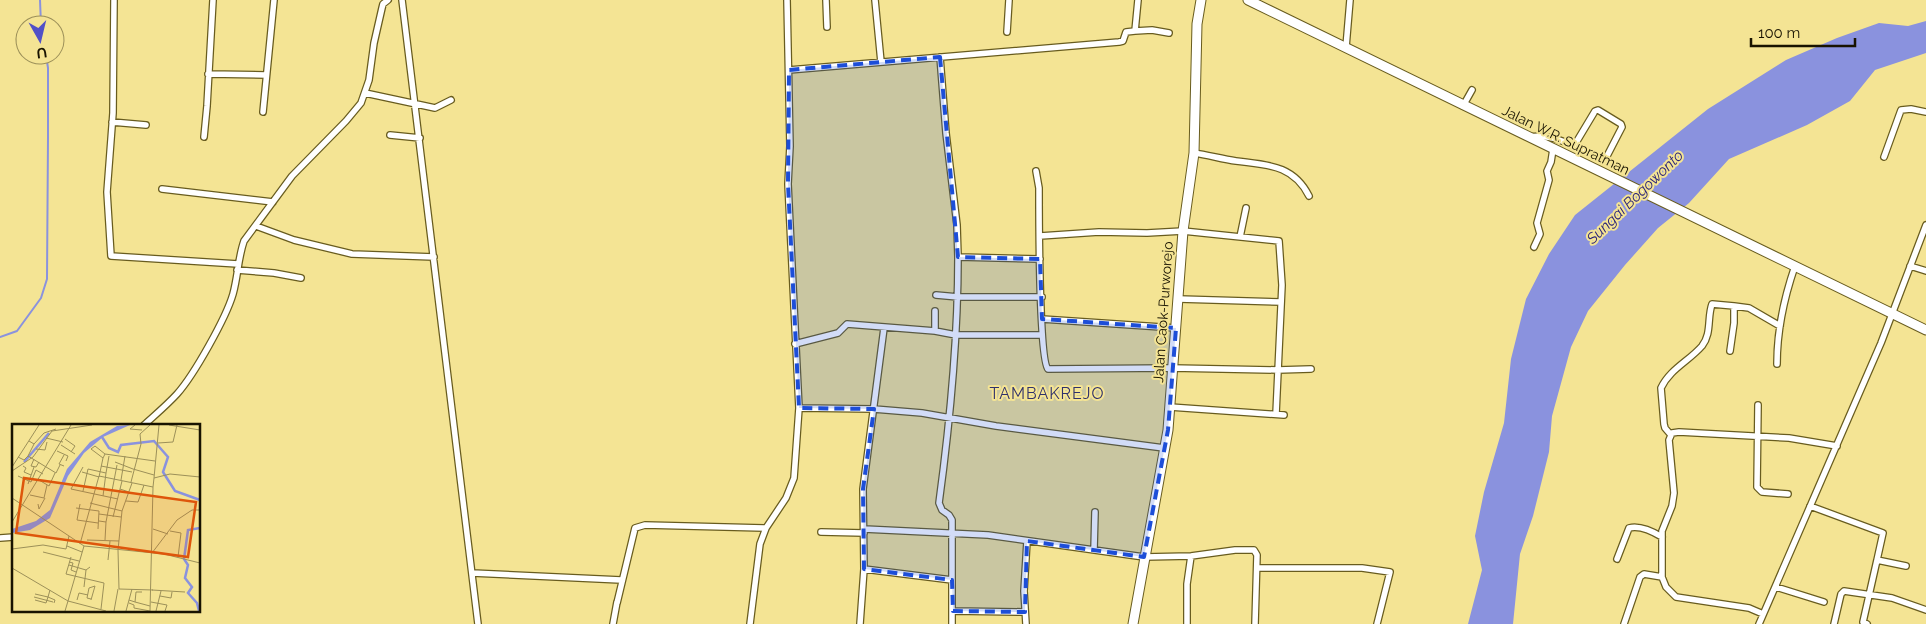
<svg xmlns="http://www.w3.org/2000/svg" width="1926" height="624" font-family="Raleway,sans-serif">
  <style>
    .water { fill: #8a92de }
    .lines { fill: none; stroke-linecap: round; stroke-linejoin: round }
    .stream { stroke: #8a92de; stroke-width: 2 }
    .street-casing { stroke: #685c1f; stroke-width: 8 }
    .secondary-casing { stroke: #685c1f; stroke-width: 11 }
    .primary-casing { stroke: #685c1f; stroke-width: 11 }
    .street { stroke: #fff; stroke-width: 5.5 }
    .secondary { stroke: #fff; stroke-width: 9 }
    .primary { stroke: #fff; stroke-width: 9 }
    .marked { fill: #1d4ed8; fill-opacity: 0.2; stroke: #1d4ed8; stroke-width: 4; stroke-dasharray: 10 6; stroke-linejoin: round }
    .labels { text-anchor: middle; stroke-width: 4; stroke-linejoin: round; paint-order: stroke }
    .street-label { font-size: 14px; fill: #181300; stroke: #f4e494 }
    .water-label { font-size: 15px; font-style: italic; fill: #292279; stroke: #f4e494 }
    .quarter-label { font-size: 16px; letter-spacing: 1px; fill: #2f316c; stroke: #f4e494 }
    .inset-river { fill: none; stroke: #8a92de; stroke-width: 2.5 }
    .inset-road { fill: none; stroke: #9c9059; stroke-width: 1 }
    .view { fill: #de560b; fill-opacity: 0.15; stroke: #de560b; stroke-width: 2.5 }
    .inset-edge { fill: none; stroke: #181300; stroke-width: 2.5 }
  </style>
  <rect width="100%" height="100%" fill="#f4e494"/>
  <path class="water" d="M1926 21V53L1875 70 1850 101 1807 125 1729 159 1689 203 1658 228 1625 265 1588 311 1571 347 1552 416 1549 452 1533 516 1520 554 1513 624H1468L1482 570 1475 536 1484 492 1504 423 1511 359 1526 299 1549 254 1575 215 1708 109 1786 60 1837 38 1879 23 1908 26Z"/>
  <g class="lines">
    <path class="stream" d="M40 0 41 25
      M0 337 17 331 41 298 47 279 48 137V68L46 55"/>
    <g class="street-casing">
      <path id="street" d="M114 0 113 113 107 192 111 256 238 264
        M402 0 478 624
        M787 0 790 146 788 184 799 408 874 409 922 413 996 426 1164 448
        M826 0 827 27
        M875 0 881 62
        M1138 0 1135 31 1152 30 1169 33
        M1007 32 1009 0
        M1346 47 1350 0
        M940 57 946 133 957 225 958 257
        M789 70 1119 42 1123 41 1126 32 1135 31
        M208 74 266 75
        M365 93 435 108 451 100
        M1463 106 1472 90
        M263 112 274 0
        M112 122 146 125
        M390 135 420 138
        M204 137 207 106 213 0
        M1530 137C1554 133 1578 148 1600 158L1607 156 1622 127 1621 124 1598 110 1595 111 1574 146
        M1194 153C1208 155 1222 159 1236 161 1266 165 1293 164 1309 196
        M1884 157 1901 110 1911 109 1926 112
        M1036 171 1039 188C1039 211 1039 360 1048 369L1172 368 1278 370 1311 369
        M162 189 273 202
        M256 226 294 240 352 254 434 257
        M1040 236 1099 232 1147 233 1183 231 1279 241 1282 285 1276 414
        M1240 237 1246 208
        M1534 247 1540 234 1537 223 1549 180 1547 171 1551 162 1553 149
        M1910 266 1926 271
        M237 270 274 273 301 278
        M936 295 958 297H1042
        M1179 299 1281 302
        M1734 306 1749 308 1780 326
        M1042 319 1176 328
        M935 331V311
        M795 344 838 333 847 324 935 331 956 335H1042
        M1777 364C1777 330 1784 298 1795 266
        M1758 405 1757 487 1762 492 1788 494
        M1170 407 1284 415
        M144 425C155 415 167 405 177 394 194 375 226 318 233 294 238 276 238 258 244 241L292 176 346 121 361 103 369 80 374 43 382 8 383 4 388 0
        M1671 435 1665 428 1664 424 1661 388C1670 369 1689 361 1702 346 1712 333 1707 318 1712 304L1734 306V323L1730 351
        M1810 506 1883 533 1877 560 1906 566
        M864 529 988 535 1144 557 1191 556 1235 550H1254L1257 555 1255 624
        M821 532 864 533
        M0 538 14 537
        M1094 550 1095 512
        M1617 559 1629 528C1640 525 1652 531 1662 537
        M1257 568H1362L1390 572 1377 624
        M864 569 952 580
        M472 573 621 580
        M1662 577V531L1672 506 1674 493 1669 440 1672 433 1679 432 1789 438 1837 446
        M1776 587 1824 602
        M617 603 635 528 645 525 766 528
        M953 611 1025 612
        M613 624 617 602
        M750 624 760 544 766 528 786 498 794 478 799 408
        M860 624 864 569 863 489 884 328
        M952 624V520L949 515 942 510 939 503C950 422 958 339 958 257L1040 259
        M1026 624 1024 591 1027 541
        M1187 624V584L1191 556
        M1624 624 1640 577 1644 574 1662 577 1666 587 1676 597 1749 608 1763 614
        M1759 624 1881 343 1926 225
        M1834 624 1841 594 1844 591 1892 598 1926 610
        M1867 624 1863 622 1877 560"/>
    </g>
    <g class="secondary-casing">
      <path id="secondary" d="M1133 624 1168 430 1183 231 1194 153 1197 24 1201 0"/>
    </g>
    <g class="primary-casing">
      <path id="primary" d="M1248 0 1926 330"/>
    </g>
    <use href="#street" class="street"/>
    <use href="#secondary" class="secondary"/>
    <use href="#primary" class="primary"/>
  </g>
  <path class="marked" d="M940 57 958 257 1040 259 1042 319 1176 328 1168 430 1144 557 1027 541 1025 612 953 611 952 580 864 569 863 489 874 409 799 408 788 184 789 70Z"/>
  <g class="labels">
    <g class="street-label">
      <text transform="translate(1566 140) rotate(26)" y="5">Jalan W.R. Supratman</text>
      <text transform="translate(1163 312) rotate(-86)" y="5">Jalan Caok-Purworejo</text>
    </g>
    <g class="water-label">
      <text transform="translate(1635 197) rotate(-44)" y="5">Sungai Bogowonto</text>
    </g>
    <g class="quarter-label">
      <text x="1047" y="399">TAMBAKREJO</text>
    </g>
  </g>
  <g transform="translate(12 424)">
    <rect width="188" height="188" fill="#f4e494"/>
    <path d="M118 1 91 13 72 29 56 52 38 94 18 106 0 109V105L24 97 38 86 55 45 78 18 105 2Z" fill="#8a92de"/>
    <path class="inset-river" d="M90 13 97 24 106 28 109 21 142 17 156 33 151 48 163 67 188 76M12 38 37 9M187 187 185 179 176 169 180 163 173 154 176 141 172 135 176 106 188 104"/>
    <path class="inset-road" d="M123 1 118 5 130 6M157 1 188 6M34 14 51 18M53 15 63 22 59 28M146 19 161 18 165 1M22 20 32 9 44 5M49 21 63 30M83 22 93 30 91 34 79 25ZM24 25 33 26 35 18M45 27 56 32 54 37M93 30 143 37M52 31 47 40 52 42M16 32 44 49 48 41M6 33 12 36 16 32 22 20 17 17M22 35 19 42 24 43 27 38M103 38 121 45M11 42 14 44 12 48 19 51M89 42 120 48M0 43 27 1M71 43 59 65 106 75M121 45 142 51M0 47 21 33 40 7 80 1M70 48 87 53 91 34M6 52 19 58 24 46 31 50M142 54 147 1M27 56 37 62 43 49M109 56 113 32M110 57 108 65 117 68M119 58 129 20 128 10 138 1M16 60 22 43M71 67 76 45 94 49 97 32M18 71 32 74 35 61M91 72 94 49M0 74 72 122 56 177 94 187M114 77 126 78 132 61M78 79 110 87 106 126 107 165 141 166M26 80 27 85 33 74M68 80 65 96 86 99M64 84 87 87 86 105M110 87 120 59M87 90 109 93M101 93 108 65M87 97 94 98 105 41M0 98 59 1M141 105 156 110M158 107 169 109 166 133M75 116 107 117M93 116 94 98M68 120 87 52 141 63 142 54 158 50 188 53M55 122 70 128M72 122 152 130 188 139M0 125 31 121 54 125 57 112M31 128 67 137M140 129 165 96 180 86H188M59 133 54 150 92 159 89 185M96 136 98 117M57 138 61 139 59 146 64 148M57 141 74 146M0 144 56 177 53 187M72 163 74 146 78 143M38 166 36 173 43 176 42 179M140 166 173 168M148 172 159 174 160 168M22 173 41 178M23 176 34 179 36 173 23 170M65 176 67 169 76 171M79 176 83 162 77 164 75 174 79 175M117 176 123 178 124 168H130M123 178 138 182M139 178 155 181 153 187M117 179 122 181V184L138 187M102 187 106 165M114 187 120 165M138 187 141 63M144 187 149 167"/>
    <path class="view" d="M12 54 184 78 176 133 4 109Z"/>
    <rect width="188" height="188" class="inset-edge"/>
  </g>
  <g transform="translate(40 40) rotate(172)"><circle r="24" fill="#f4e494" stroke="#9c9059"/>
  <path d="M0-4L9 19L0 12L-9 19Z" fill="#5150c7"/>
  <text y="-8" font-size="14" font-weight="bold" text-anchor="middle" fill="#181300">U</text>
  </g>
  <path d="M1751 38v8h104v-8" fill="none" stroke="#181300" stroke-width="2.5"/>
  <text x="1758" y="38" font-size="15" fill="#181300" stroke="#f4e494" stroke-width="4" paint-order="stroke">100 m</text>
</svg>
